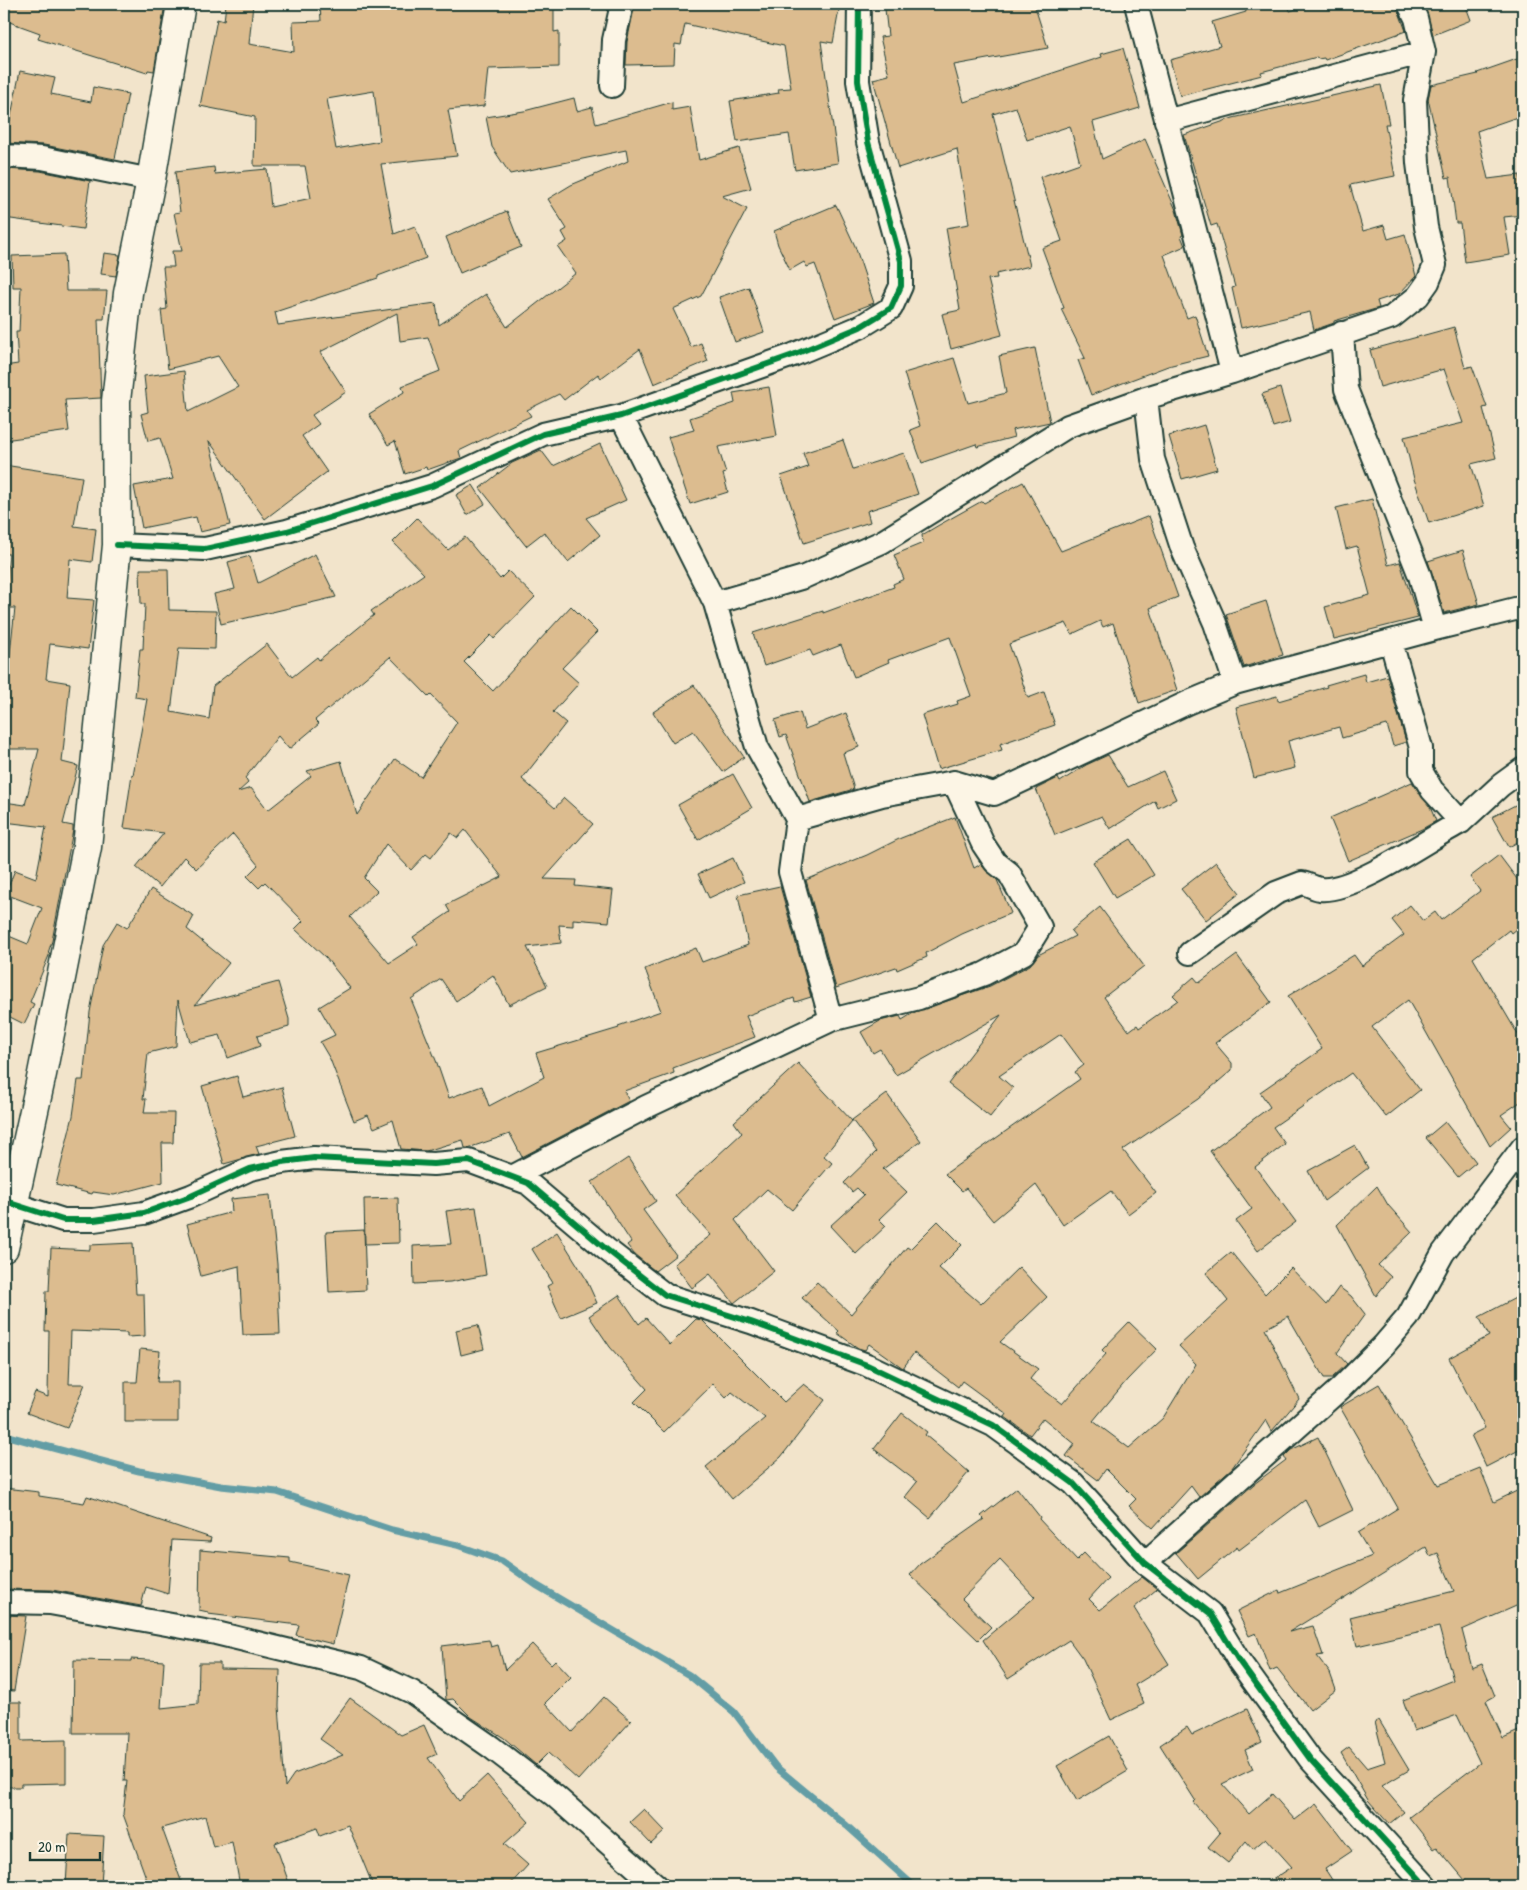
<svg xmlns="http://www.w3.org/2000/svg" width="1527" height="1890" font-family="'Patrick Hand',sans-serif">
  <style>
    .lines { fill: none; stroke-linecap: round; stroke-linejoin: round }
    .stream { stroke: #639da5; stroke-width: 7 }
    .building { fill: #dcbc8f; stroke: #1f3d34; fill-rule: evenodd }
    .minor-casing { stroke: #1f3d34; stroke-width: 26 }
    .secondary-casing { stroke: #1f3d34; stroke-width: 31 }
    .minor { stroke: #fcf5e5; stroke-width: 22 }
    .secondary { stroke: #fcf5e5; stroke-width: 28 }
    .cycleway-casing { stroke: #fcf5e5; stroke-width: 9 }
    .cycleway { stroke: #00873e; stroke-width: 6 }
  </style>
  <rect width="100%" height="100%" fill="#f2e4cb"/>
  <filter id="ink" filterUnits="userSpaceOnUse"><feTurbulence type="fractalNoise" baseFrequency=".02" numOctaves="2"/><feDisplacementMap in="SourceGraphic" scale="10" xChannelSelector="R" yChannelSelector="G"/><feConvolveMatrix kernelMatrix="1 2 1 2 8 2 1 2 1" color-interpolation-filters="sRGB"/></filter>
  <g filter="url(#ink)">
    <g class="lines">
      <path class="stream" d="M4 1435 139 1471 221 1486 277 1492 392 1530 457 1545 502 1561 536 1585 689 1675 734 1712 776 1767 847 1826 914 1886"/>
    </g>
    <path class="building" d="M4 4H165L154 71 148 70 147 73 38 39 40 33 4 20Z
      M226 4H253L249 44 294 52 293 22 321 21 320 5 554 4V32L559 31V67L488 69 484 106 448 110 457 156 381 164 394 234 415 226 426 258 378 276V278L275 312 278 325 436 303 439 325 486 294 507 327 576 273 558 247 567 241 562 232 567 229 548 199 571 185 628 161 626 150 510 174 492 147 486 117 524 111 574 98 577 111 592 107 596 124 672 102V110L690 107 699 160 739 148 751 188 722 196 747 209 701 296 673 309 691 347 701 343 708 361 654 384 640 349 601 378 598 374 564 400 559 394 527 410 531 416 459 451 461 458 427 470 426 467 405 474 395 441 388 445 369 414 404 392 402 386 440 371 428 337 400 341 397 313 320 352 346 392 312 415 319 424 302 436 327 472 265 519 209 441 230 525 200 532 196 517 142 528 134 486 173 479 160 438 148 441 141 414 148 412 144 376 184 371 188 412 238 387 218 356 168 369 161 310 167 309 163 267H174L172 251H182L174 213 180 212 175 172 214 167 215 174 267 169 271 207 311 198 305 166H254L255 117 200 106 217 19 224 21ZM374 91 380 141 336 149 327 99Z
      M635 4H757L778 9 779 4H840L833 43 821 41 838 163 795 170 789 134 737 142 730 101 779 93 778 89 791 88 784 46 685 24 681 45 675 44 674 64 626 65 627 42Z
      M923 4H1034L1048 48 954 65 964 102 1102 57 1101 54 1123 48 1140 108 1093 122 1102 159 1145 139 1176 210 1183 235 1181 236 1185 246 1164 255 1187 318 1195 315 1208 356 1168 366 1091 395 1078 360 1085 358 1061 309 1064 308 1042 248 1062 241 1040 177 1080 163 1070 126 1027 140 1016 107 993 114 1030 266 996 274 997 278 988 279 1002 335 951 349 942 314 960 310 946 228 969 224 957 149 898 168 873 79 889 75 880 37 888 36 885 9Z
      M1244 4H1288L1290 11 1312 4H1396L1406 31 1325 60 1324 58 1318 59 1317 57 1261 72 1262 75 1180 96 1170 60 1220 46 1212 22 1246 12Z
      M1424 4H1465L1471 20 1433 35Z
      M1517 59 1523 76V115L1477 131 1488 179 1520 175 1523 215 1504 217 1510 255 1465 262 1460 223H1456L1450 177 1446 178 1428 99 1431 85 1478 74 1477 73Z
      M20 71 55 78 51 94 91 102 93 87 128 94 115 159 44 145 4 143V120L10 121Z
      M1381 85 1389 124H1385L1395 176 1350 185 1363 231 1384 225 1388 239 1405 234 1416 276 1399 294 1377 301 1379 308 1334 321V323L1314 330 1310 312 1241 328 1232 288 1235 287 1217 224 1211 226 1184 135 1233 118Z
      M4 169 40 171 90 181 83 229 4 218Z
      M836 205 855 246 874 303 835 318 815 264 807 267 804 262 790 270 778 245 774 231Z
      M507 211 521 247 460 273 446 237Z
      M104 253 120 255 116 276 101 274Z
      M64 254 66 291H107L104 319H98L101 398 65 400 69 431 4 440V366L18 364 16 332H19L21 287H13L12 256Z
      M749 287 764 332 735 342 719 297Z
      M1454 327 1465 368 1472 366 1487 407 1483 408 1496 458 1471 464 1484 506 1429 523 1414 479 1404 437 1463 423 1444 369 1380 387 1370 350Z
      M1035 348 1050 422 1012 430 1014 437 977 447 976 444 922 463 910 430 920 426 904 373 954 358 968 403 1006 393 999 356Z
      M769 387 777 436 718 447 726 473 723 474 728 492 690 504 668 437 694 430 690 418 735 403 733 393Z
      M1280 388 1290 422 1273 427 1262 394Z
      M1204 425 1217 469 1182 479 1169 436Z
      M843 440 853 469 904 453 918 494 867 511 870 522 804 543 781 476 808 467 803 453Z
      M600 444 626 500 586 518 600 535 568 562 544 532 526 546 480 488 512 463 541 450 553 466Z
      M4 465 82 477 74 526 96 529 92 562 70 559 67 598 94 600 88 649 50 644 46 679 70 683 62 762 78 766 63 824 73 826V830L52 941 48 953H50L30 1002 34 1004 24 1024 4 1014V934L28 944 42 908 5 894 15 870 36 878 46 827 4 822V802L25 805 39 749H4V707L15 608H4L9 554H4Z
      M1023 482 1061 551 1149 516 1178 597 1150 608 1177 690 1139 703 1113 623 1103 627 1100 621 1072 634 1066 623 1009 644 1028 698 1044 692 1055 725 1000 744 1002 750 938 769 922 715 958 704 957 701 971 696 950 637 888 660 889 662 854 677 841 645 813 656 810 650 764 666 753 633 823 611V613L894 587 893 584 904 579 894 555 923 543 922 535 939 525 982 501 984 503Z
      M473 485 485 504 467 515 456 495Z
      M1372 499 1388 565 1400 562 1418 618 1334 639 1325 607 1370 595 1357 546 1346 549 1336 508Z
      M417 518 448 550 465 537 500 579 508 571 535 597 494 639 491 635 464 662 493 691 571 606 597 632 562 668 579 683 553 712 566 723 522 779 555 808 564 798 593 824 544 879 576 880 575 886 613 890 609 922 573 919V926L559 925 561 943 527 947 547 986 509 1005 493 975 456 1001 441 979 411 999 437 1063 449 1098 482 1086 489 1106 544 1077 536 1053 619 1028 618 1026 661 1011 645 969 696 948 702 962 748 945 738 895 780 886 811 997 795 1002 794 998 746 1016 755 1037 673 1068 674 1073 624 1091 629 1101 522 1157 510 1134 468 1148H465L463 1140 426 1151 401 1149 393 1120 374 1128 368 1115 354 1121 330 1059 320 1042 335 1035 319 1007 350 988 326 958 295 929 303 921 265 882 259 888 247 876 258 865 233 834 196 869 184 857 160 887 136 867 164 833 124 828 132 774 133 775 147 699 135 697 140 649H143L145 604H141L140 569H168L169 610 216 611 215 649 179 648 171 712 209 719 213 686 267 644 292 677 317 657 319 660 374 615 371 611 424 574 393 542ZM390 657 429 697 431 695 457 722 421 777 395 759 357 815 341 761 307 771 311 776 268 810 251 788 238 792 248 783 245 778 278 736 289 749 319 724 315 720ZM465 830 502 877 446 905 450 912 413 937 418 944 389 963 350 917 377 891 364 878 386 844 411 870 426 854 431 858 451 833 458 838Z
      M1463 550 1479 604 1444 613 1428 561Z
      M315 554 336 597 221 624 214 594 235 589 228 562 250 556 258 583Z
      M1266 601 1283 655 1244 667 1226 614Z
      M1364 674 1366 682 1387 676 1406 742 1393 746 1387 725 1342 738 1339 727 1288 741 1295 768 1254 778 1236 707 1277 696 1278 701 1327 687 1326 685Z
      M694 685 744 757 723 772 693 731 673 743 653 712Z
      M800 712 805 729 846 713 859 747 843 753 854 789 810 802 786 735 780 737 775 720Z
      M1108 755 1128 787 1163 771 1176 799 1158 808 1155 801 1110 829 1102 816 1055 835 1036 789 1058 778 1060 782 1086 765Z
      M733 774 752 808 698 840 678 805Z
      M1412 782 1430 807 1436 821 1422 829 1348 861 1330 818Z
      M1523 801V839L1509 847 1492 817Z
      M955 817 974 868 981 864 997 880 1011 913 962 934 926 953 927 957 897 970 896 967 836 988 806 880 867 855 901 838Z
      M1131 839 1154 875 1115 898 1093 862Z
      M1499 855 1523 887V923L1511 933 1509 930 1473 958 1523 1043V1100L1501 1115 1511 1127 1490 1146 1408 1000 1372 1027 1420 1090 1386 1117 1351 1073 1273 1127 1285 1144 1255 1167 1296 1222 1258 1251 1236 1221 1252 1209 1210 1151 1270 1107 1260 1092 1322 1049 1288 996 1354 955 1362 966 1404 935 1392 920 1410 905 1423 921 1435 912 1441 920 1480 891 1470 877Z
      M733 858 744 882 709 898 698 874Z
      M1216 862 1240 893 1206 920 1181 889Z
      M151 889 194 916 187 929 229 963 195 1005 278 982 289 1019V1027L257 1036 260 1046 228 1058 220 1035 190 1042 178 1000 176 1046 148 1053 143 1099H146L144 1113H174L173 1143H162L163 1182 114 1195 93 1192 92 1194 56 1185 73 1116 78 1080H83L90 1012 103 945 117 922 127 928Z
      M1100 907 1144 966 1104 997 1129 1031 1137 1025 1139 1028 1178 1000 1173 995 1194 977 1199 983 1237 955 1271 1002 1215 1043 1232 1063V1070L1198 1099 1123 1150 1156 1193 1128 1214 1111 1191 1063 1225 1036 1185 993 1221 966 1188 962 1191 945 1174 1080 1079 1075 1072 1084 1065 1061 1034 999 1076 1013 1088 990 1117 948 1084 1001 1015 896 1075 880 1049 873 1053 861 1032 880 1021 900 1016 902 1020 915 1012 990 986 1030 965 1038 955 1075 936 1071 931Z
      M798 1063 852 1121 824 1156 832 1163 792 1210 767 1189 735 1220 774 1271 734 1303 710 1274 692 1288 674 1264 711 1235 675 1195 742 1133 734 1122Z
      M237 1076 243 1097 282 1087 295 1136 256 1146 259 1154 224 1164 202 1086Z
      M887 1094 921 1141 883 1169 907 1192 879 1219 886 1226 856 1254 830 1226 864 1195 857 1188 852 1192 844 1183 876 1152 852 1120Z
      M1445 1122 1476 1162 1458 1177 1426 1138Z
      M1355 1145 1368 1168 1324 1201 1308 1171Z
      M628 1158 656 1201 643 1210 676 1255 655 1271 634 1254 627 1245 631 1242 592 1182Z
      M1377 1186 1388 1205 1412 1232 1378 1265 1391 1277 1376 1296 1337 1225Z
      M270 1195 277 1264 280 1334 243 1335 239 1266 201 1276 187 1224 232 1212 231 1199Z
      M398 1198 399 1243 365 1244 364 1199Z
      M476 1207 486 1275 450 1282 414 1284 413 1246 451 1244 446 1211Z
      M938 1221 962 1245 939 1268 981 1304 1019 1267 1047 1297 1000 1342 1038 1369 1030 1379 1062 1404 1106 1354 1102 1350 1129 1322 1157 1349 1127 1380 1093 1421 1129 1448 1163 1418 1196 1364 1179 1346 1228 1301 1206 1273 1231 1252 1265 1294 1291 1268 1326 1305 1339 1287 1351 1296 1365 1314 1337 1353 1347 1364 1332 1378H1324L1288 1316 1265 1329 1299 1399 1272 1431 1266 1420 1232 1468 1199 1497 1191 1486 1153 1528 1129 1506 1136 1499 1106 1469 1098 1480 1066 1456 1075 1444 1043 1418 1030 1435 1005 1417 1007 1414 962 1381 958 1387 914 1353 903 1368 869 1344 865 1350 858 1348 837 1333 839 1331 802 1298 817 1282 851 1314 907 1247 910 1249Z
      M364 1230 366 1290 329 1292 326 1232Z
      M557 1232 585 1277 597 1303 561 1318 547 1286 553 1283 532 1249Z
      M133 1243 136 1294H144L145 1336 127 1337V1333L71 1331 69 1384H85L67 1428 27 1413 35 1392 48 1397 49 1331H45L46 1291H49L51 1248 90 1250V1245Z
      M1523 1294V1448L1486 1467 1471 1435 1485 1428 1449 1358 1489 1336 1479 1317Z
      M619 1295 639 1324 646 1318 670 1345 696 1319 702 1320 784 1402 804 1384 825 1400 781 1457 732 1499 706 1467 765 1418 732 1392 726 1398 713 1384 664 1432 634 1402 647 1389 610 1347 589 1316Z
      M478 1325 484 1349 461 1355 456 1330Z
      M140 1349 160 1351 157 1382H178V1422H125V1382H137Z
      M1379 1384 1438 1485 1480 1468 1494 1502 1523 1488V1603L1462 1630 1472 1668 1482 1664 1495 1696 1486 1701 1503 1738 1523 1729V1886H1470L1437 1847 1434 1849 1409 1817 1480 1763 1457 1715 1414 1731 1403 1700 1453 1680 1439 1627 1357 1646 1350 1617 1454 1591 1438 1553 1430 1556 1426 1547 1289 1632 1313 1626 1323 1655 1317 1656 1330 1673 1336 1690 1310 1710 1277 1668 1270 1671 1256 1633 1249 1636 1237 1611 1279 1590 1280 1593 1372 1556 1358 1533 1398 1508 1340 1407Z
      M902 1413 927 1432 925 1435 969 1472 930 1518 905 1497 917 1482 874 1449Z
      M1318 1437 1353 1510 1319 1527 1305 1500 1239 1550 1237 1547 1198 1579 1176 1553 1254 1484 1286 1460 1284 1457 1291 1450Z
      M4 1488 39 1492V1496L84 1503 87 1496 211 1538 210 1542 172 1540 168 1594 146 1587 141 1606 52 1590 4 1589Z
      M1017 1488 1040 1517 1039 1519 1077 1560 1084 1553 1108 1578 1089 1599 1100 1610 1142 1577 1157 1589 1134 1608 1169 1664 1135 1685 1144 1704 1111 1720 1083 1659 1069 1640 1008 1679 983 1640 1035 1597 1000 1560 962 1599 991 1627 978 1640 910 1575 920 1564 984 1519 981 1516Z
      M200 1550 290 1558V1562L349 1575 333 1644 296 1635 299 1625 208 1614V1612L199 1610Z
      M4 1615 26 1616 14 1691 4 1690Z
      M489 1640 491 1647 498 1645 505 1670 532 1644 551 1664 555 1660 571 1677 545 1703 572 1732 604 1697 631 1721 578 1780 548 1753 536 1765 504 1738 471 1717 453 1699 446 1700 442 1646Z
      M131 1659 164 1661 161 1708 198 1704 199 1663H220V1669L280 1670 279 1706 285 1787 294 1774 343 1755 320 1739 350 1698 401 1735 424 1725 437 1754 428 1758 459 1801 487 1775 529 1822 504 1844 528 1865 509 1886H373L348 1825 320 1836 317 1828 275 1843 290 1886H240L232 1842 213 1847 205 1816 162 1828 183 1886H149L123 1814 127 1781H124L127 1733H73L74 1660 131 1661Z
      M4 1702H21V1741L66 1740V1783L21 1784V1787H4Z
      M1247 1709 1262 1742 1245 1750 1253 1769 1222 1784 1249 1814 1272 1794 1295 1820 1316 1804 1352 1851 1325 1869 1336 1886H1263L1292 1867 1266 1838 1253 1849 1246 1841 1228 1863 1208 1847 1220 1833 1193 1802 1195 1800 1160 1745 1187 1727 1192 1735Z
      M1379 1720 1409 1770 1382 1786 1404 1812 1389 1824 1368 1800 1341 1753 1349 1747 1367 1768 1385 1762 1375 1722Z
      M1109 1736 1128 1771 1077 1801 1057 1766Z
      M644 1809 665 1831 651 1844 630 1822Z
      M69 1834 104 1836 101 1886H66Z"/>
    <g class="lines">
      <g class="minor-casing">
        <path id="minor" d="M1136 4 1232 372
          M612 86 614 40 622 4
          M1166 121 1424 52
          M4 156 42 158 151 180
          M1342 333 1346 389 1420 576 1435 629
          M1146 398 1153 459 1182 548 1215 623 1235 683
          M621 416 715 603 757 747 797 819 790 872 831 1020
          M117 545 205 549 287 531 432 486 543 434 621 416 793 355 860 327 891 308 901 286V261L868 142 858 81 859 4
          M715 603 804 577 882 542 1068 426 1146 398 1232 372 1392 317 1418 296 1428 282 1435 265 1426 227 1418 163 1415 100 1424 52 1416 18 1409 4
          M1391 642 1421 748V771L1432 790 1461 822 1501 785 1523 769
          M797 819 882 795 954 782 994 794 1187 703 1235 683 1435 629 1523 607
          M1190 953 1276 893 1302 883C1308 884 1314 888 1320 889 1354 893 1429 838 1461 822
          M512 1177 646 1107 831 1020 919 998 984 974 1024 953 1040 927 1009 873 995 862 983 844 954 782
          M4 1197 13 1204 63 1220H94L144 1213 191 1196 250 1169 282 1162 314 1158 433 1164 469 1161 528 1183 606 1249 665 1295 751 1322 867 1365 993 1425 1073 1483 1145 1563 1210 1613 1239 1661 1310 1759 1426 1886
          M1145 1563 1341 1388 1384 1345 1408 1317 1443 1253 1523 1147
          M4 1602 50 1603 216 1633 361 1668 412 1692 491 1747 555 1796 657 1886"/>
      </g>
      <g class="secondary-casing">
        <path id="secondary" d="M4 1248 42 1074 87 847 117 545 116 401 128 293 151 180 181 4"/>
      </g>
      <use href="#minor" class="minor"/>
      <use href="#secondary" class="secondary"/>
      <g class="cycleway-casing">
        <path id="cycleway" d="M117 545 205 549 287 531 432 486 543 434 621 416 793 355 860 327 891 308 901 286V261L868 142 858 81 859 4
          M4 1197 13 1204 63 1220H94L144 1213 191 1196 250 1169 282 1162 314 1158 433 1164 469 1161 528 1183 606 1249 665 1295 751 1322 867 1365 993 1425 1073 1483 1145 1563 1210 1613 1239 1661 1310 1759 1426 1886"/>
      </g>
      <use href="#cycleway" class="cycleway"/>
    </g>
  </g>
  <rect width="1527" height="1890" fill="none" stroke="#fcf5e5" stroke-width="20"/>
  <rect x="10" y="10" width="1507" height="1870" fill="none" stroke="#1f3d34" stroke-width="2" filter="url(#ink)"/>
  <path d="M30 1852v8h70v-8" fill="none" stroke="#1f3d34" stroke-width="2.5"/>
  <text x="38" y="1852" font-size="15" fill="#1f3d34" stroke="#fcf5e5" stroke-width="4" paint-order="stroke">20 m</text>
</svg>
